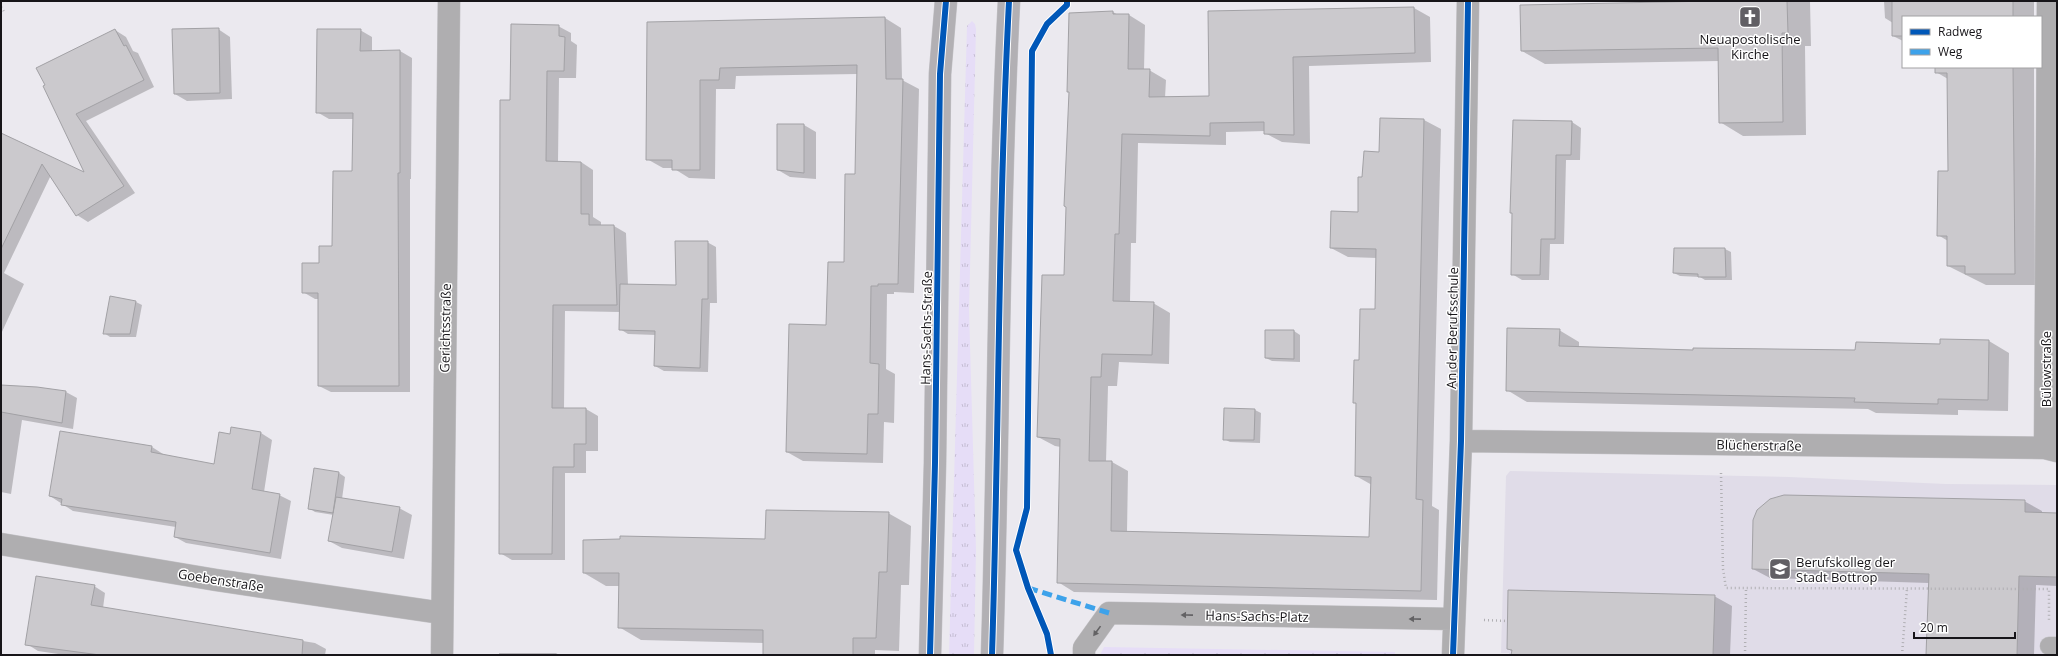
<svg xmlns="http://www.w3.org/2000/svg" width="2058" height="656" font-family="'Open Sans',sans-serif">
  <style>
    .built { fill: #e0dce8 }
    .grass { fill: url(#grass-tufts) }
    .shadow { fill: #0003 }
    .building { fill: #cbc9cd; stroke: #a2a1a5 }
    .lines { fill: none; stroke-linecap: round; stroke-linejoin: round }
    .lane-casing { stroke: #c5c4c8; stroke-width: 19 }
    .street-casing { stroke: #c5c4c8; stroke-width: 23 }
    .primary-casing { stroke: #c5c4c8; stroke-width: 23 }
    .path { stroke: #b0afb3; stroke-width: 2.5; stroke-dasharray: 1 3; stroke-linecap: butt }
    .lane { stroke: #afaeb0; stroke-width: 18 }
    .street { stroke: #afaeb0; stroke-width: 22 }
    .primary { stroke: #b2b0b4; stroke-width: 22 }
    .quiet { stroke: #3da2ea; stroke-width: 5; stroke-dasharray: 10 5; stroke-linecap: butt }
    .cycleway-casing { stroke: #fff; stroke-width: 8 }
    .cycleway { stroke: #0057b8; stroke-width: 6 }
    .oneway { fill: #636264 }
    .labels { text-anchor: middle; stroke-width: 3; stroke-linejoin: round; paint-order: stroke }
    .poi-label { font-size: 13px; fill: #171519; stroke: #fff }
    .street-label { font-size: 13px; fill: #171519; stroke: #fff }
  </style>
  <defs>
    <pattern id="grass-tufts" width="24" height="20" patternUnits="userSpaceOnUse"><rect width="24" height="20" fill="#e6ddf7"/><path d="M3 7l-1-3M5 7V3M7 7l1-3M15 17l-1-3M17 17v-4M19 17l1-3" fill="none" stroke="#c5bdd3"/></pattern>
  </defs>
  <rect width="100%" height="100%" fill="#ebe9ef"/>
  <path class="built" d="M1510 471 1789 477 1946 484 2057 485V655H1509V653H1501L1506 476Z"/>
  <path class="grass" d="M972 21 975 24 976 29 969 310 976 550 974 655H949L967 26Z
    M1104 647 1395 652V655H1100Z"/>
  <path class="shadow" d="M1713 1H1810L1811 46H1805L1806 135 1743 136 1720 122 1719 61 1545 64 1522 51Z
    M1884 1H2034V17H1903V41L1893 36V23L1885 18Z
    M1414 8 1430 17 1431 62 1309 66 1310 144 1282 142 1265 133V131L1226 132V145L1138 143 1136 243H1131L1130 302 1153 303 1170 313 1169 364 1119 362 1117 386H1108L1106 462H1112L1128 471 1127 532 1370 538 1372 485 1356 476 1357 404 1354 403 1360 361 1376 310 1377 258 1348 257 1331 248 1359 213 1363 178 1380 153 1381 119 1424 120 1441 129 1432 506 1439 510 1437 600 1074 592 1058 582 1061 447 1055 446 1038 437 1065 276 1070 92V14L1113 12 1118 15H1129L1145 25 1144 70H1149L1166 80 1165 98 1210 97 1209 12Z
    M885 18 901 28 902 80 919 89 914 293 894 292V294H887L886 369 895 374 894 423 884 422 883 463 803 461 787 452 827 326 845 263 856 175 858 74 736 76 735 89H716L715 179 689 178 673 168H663L647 159 648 23Z
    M558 26 571 33V41L577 45 576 78H559L558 162H581L593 170V217L601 222V226H614L626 233 628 285 677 286 707 242 716 247 717 303H710L708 372 664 371 655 366 656 335 628 334 620 329V312L565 311 564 409H586L598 416V451H586V473H565V560H512L500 553 511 101Z
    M218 29 230 37 232 99 187 101 175 94Z
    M115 30 126 37 133 51 138 53 154 87 86 121 135 193 88 222 77 215 51 175 4 273 24 284 1 334V134L86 174 44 87Z
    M360 30 372 37V52L400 51 412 58 411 179H410V392H331L319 386V299H315L303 292 320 264 333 247 353 172 354 119H329L317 112Z
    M1936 67H2034L2035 285H1986L1948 266V241L1938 235 1949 172 1948 79 1936 72Z
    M1572 122 1581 128 1580 160H1566L1564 244H1550L1549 280H1522L1512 274 1513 214 1511 213Z
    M804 125 816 132V179L790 177 778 170Z
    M1675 249H1725L1731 252 1732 280H1705L1700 277 1680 276 1674 273Z
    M111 297 136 302 142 305 136 337H110L104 333Z
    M1559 330 1579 342V347L1694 351H1856L1941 345V340L1989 341 2009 353 2008 411 1958 410V415L1876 413 1868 409 1527 402 1507 390Z
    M1266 331H1294L1300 335V362L1272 361 1266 358Z
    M1 386 66 392 77 398 73 429 22 420 11 494 1 492Z
    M1255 410 1261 413 1260 443 1230 442 1224 439Z
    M261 433 272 440 264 492 279 495 291 501 281 559 186 543 175 537 176 527 73 511 50 496 152 447 163 454V455L215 465 231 435Z
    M315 469 339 473 345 477 342 499 399 508 412 515 404 559 342 548 329 541 334 515 315 512 309 508Z
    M2024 501 2042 511V513L2057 514V586L2036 585 2034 655H1928L1929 583 1770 578 1753 569Z
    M888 513 911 526 909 585H901L899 651 875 650V655H764V643L641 640 619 627 620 586H606L584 573 766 540Z
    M94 586 105 593 103 608 315 643 326 649 325 655H65L38 651 27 644Z
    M1714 596 1732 606 1730 655H1512L1513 652 1508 649Z
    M499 653H556L559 655H499Z"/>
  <path class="building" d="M1712 1H1787L1788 33H1782L1783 122 1719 123 1718 48 1521 51 1520 5Z
    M1892 1H2013V17H1903V36H1892Z
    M1414 7 1415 53 1293 57 1294 135 1264 134V122L1210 123V136L1122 134 1119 234H1115L1113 301 1154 302 1152 355 1102 354 1101 377H1091L1089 461H1112L1111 531 1369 537 1371 477 1355 476 1356 403H1353L1354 360H1359L1360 309H1375L1376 249 1330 248 1331 211 1358 212V177H1362L1364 151 1379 152 1380 118 1424 119 1416 499 1423 500 1421 591 1057 583 1060 439 1037 437 1042 275H1064L1066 207 1064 206 1069 92H1067L1069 13 1113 11V14H1129L1128 69H1150L1149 97 1209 96 1208 11Z
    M885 17 886 79H903L898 284H878V286H871L870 363 879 364 878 414H868L867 454 786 452 789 324 826 325 828 262H844L845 174H855L857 65 720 68 719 80H700V170H672V160H646L647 22Z
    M511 24 559 25V36L565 37 564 71H547L546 161 581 162V214H589V225H614L617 305H553L552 408H586V444H574V467H553L552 554H499L500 100H510Z
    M219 28 220 93 174 94 172 29Z
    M115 29 124 46 126 45 144 80 76 114 124 186 76 216 42 164 1 249V133L84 172 43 86 45 85 36 68Z
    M317 29H361L360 51 400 50V173H398L399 386H318V293H302V263H319V246H332L333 171H352L353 113H316Z
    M1935 67H2013L2015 274H1965V266H1947V236H1937L1938 171H1948L1947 73H1935Z
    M1513 120 1572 121 1571 155H1556L1555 239H1541L1540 275H1511L1512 213H1510Z
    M777 124H804V173L777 170Z
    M675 241H708V299H702L700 368 654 366 655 331 619 330 620 284 676 285Z
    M1674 248H1725L1726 277H1698V274L1673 273Z
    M110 296 136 301 130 334H103Z
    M1507 328 1560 329 1559 346 1693 350V348L1855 350 1856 342 1940 344V339L1989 340 1988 400 1938 399V404L1854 402 1855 398 1506 391Z
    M1265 330H1294V359L1265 358Z
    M1 385 37 387 66 391 62 423 1 412Z
    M1224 408 1255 409 1254 440H1223Z
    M231 427 261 432 252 489 280 494 270 553 174 537 176 522 61 505 62 499 49 496 60 431 152 446 151 452 214 464 219 432 230 434Z
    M314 468 339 472 333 513 308 509Z
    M1784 495 2025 500V512L2057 513V577L2019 576 2017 655H1926L1929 574 1752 569 1753 520 1757 510 1770 499Z
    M336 497 400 507 392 552 328 541Z
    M766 510 889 512 887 572H879L876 638H853V655H763V630L618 628 619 573H583V540L620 539V536L765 539Z
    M36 576 95 585 91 605 303 640 302 655H100L25 645Z
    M1508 590 1715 595 1713 655H1511L1512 650 1507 649Z"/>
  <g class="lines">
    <g class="lane-casing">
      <path id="lane" d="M2049 646H2057"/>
    </g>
    <g class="street-casing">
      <path id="street" d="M1461 441 2045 448 2057 451
        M2045 448 2048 1
        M1 544 216 580 442 613
        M442 655 449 1
        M1084 655V648L1109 613 1454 619
        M1453 655 1461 441 1468 1"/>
    </g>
    <g class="primary-casing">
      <path id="primary" d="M930 655 935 463 940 74 946 1
        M992 655C999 437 998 219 1009 1"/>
    </g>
    <path class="path" d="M1 7 5 13
      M1721 473 1723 569 1726 588 2049 589V620
      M1484 620 1507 621
      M1745 655 1746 588
      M1902 655 1907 589"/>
    <use href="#lane" class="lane"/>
    <use href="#street" class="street"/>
    <use href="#primary" class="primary"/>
    <path class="quiet" d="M1028 588 1109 613"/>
    <g class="cycleway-casing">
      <path id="cycleway" d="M930 655 935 463 940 74 946 1
        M992 655C999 437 998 219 1009 1
        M1051 655 1047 634 1028 588 1016 550 1027 508 1032 51 1047 24 1067 5V1
        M1453 655 1461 441 1468 1"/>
    </g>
    <use href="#cycleway" class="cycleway"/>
  </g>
  <defs><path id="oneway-solid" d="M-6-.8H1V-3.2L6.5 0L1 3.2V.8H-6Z"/></defs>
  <g class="oneway">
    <use href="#oneway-solid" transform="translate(1187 615) rotate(-179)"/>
    <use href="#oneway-solid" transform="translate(1415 619) rotate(-179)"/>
    <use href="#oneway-solid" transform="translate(1097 631) rotate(126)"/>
  </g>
  <defs>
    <g id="church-square" transform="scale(1.15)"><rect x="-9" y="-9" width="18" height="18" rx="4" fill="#615f64" stroke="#fff"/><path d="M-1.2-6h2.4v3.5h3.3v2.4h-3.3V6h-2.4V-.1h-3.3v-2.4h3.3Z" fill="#fff"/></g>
    <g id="school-square" transform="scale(1.15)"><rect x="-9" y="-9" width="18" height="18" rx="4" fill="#615f64" stroke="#fff"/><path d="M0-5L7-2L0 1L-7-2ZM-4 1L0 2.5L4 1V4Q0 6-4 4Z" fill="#fff"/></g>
  </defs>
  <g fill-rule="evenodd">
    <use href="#church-square" x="1750" y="17"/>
    <use href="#school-square" x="1780" y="569"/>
  </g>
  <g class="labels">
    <g class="poi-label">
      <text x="1750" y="44">Neuapostolische<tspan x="1750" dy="15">Kirche</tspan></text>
      <text x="1796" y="567" text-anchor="start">Berufskolleg der<tspan x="1796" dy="15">Stadt Bottrop</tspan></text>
    </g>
    <g class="street-label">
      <text transform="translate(445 328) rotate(-89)" y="5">Gerichtsstraße</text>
      <text transform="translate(926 328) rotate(-89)" y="5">Hans-Sachs-Straße</text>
      <text transform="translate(1452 328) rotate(-89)" y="5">An der Berufsschule</text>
      <text transform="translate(2046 369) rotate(-90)" y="5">Bülowstraße</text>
      <text transform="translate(1759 445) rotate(1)" y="5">Blücherstraße</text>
      <text transform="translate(221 580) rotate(9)" y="5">Goebenstraße</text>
      <text transform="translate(1257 616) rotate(1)" y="5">Hans-Sachs-Platz</text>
    </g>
  </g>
  <rect width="2058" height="656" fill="none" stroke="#171519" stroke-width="4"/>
  <rect x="1902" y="16" width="140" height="52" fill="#ffffff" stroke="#a2a1a3"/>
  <rect x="1910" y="29" width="20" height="6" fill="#0057b8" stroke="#a2a1a3"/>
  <text x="1938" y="36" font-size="12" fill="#171519">Radweg</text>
  <rect x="1910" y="49" width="20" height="6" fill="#3da2ea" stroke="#a2a1a3"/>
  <text x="1938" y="56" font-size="12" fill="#171519">Weg</text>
  <path d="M1914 632v6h101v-6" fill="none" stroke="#171519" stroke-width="2"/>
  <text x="1920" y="632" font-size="12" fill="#171519" stroke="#ffffff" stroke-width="3" paint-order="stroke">20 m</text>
</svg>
